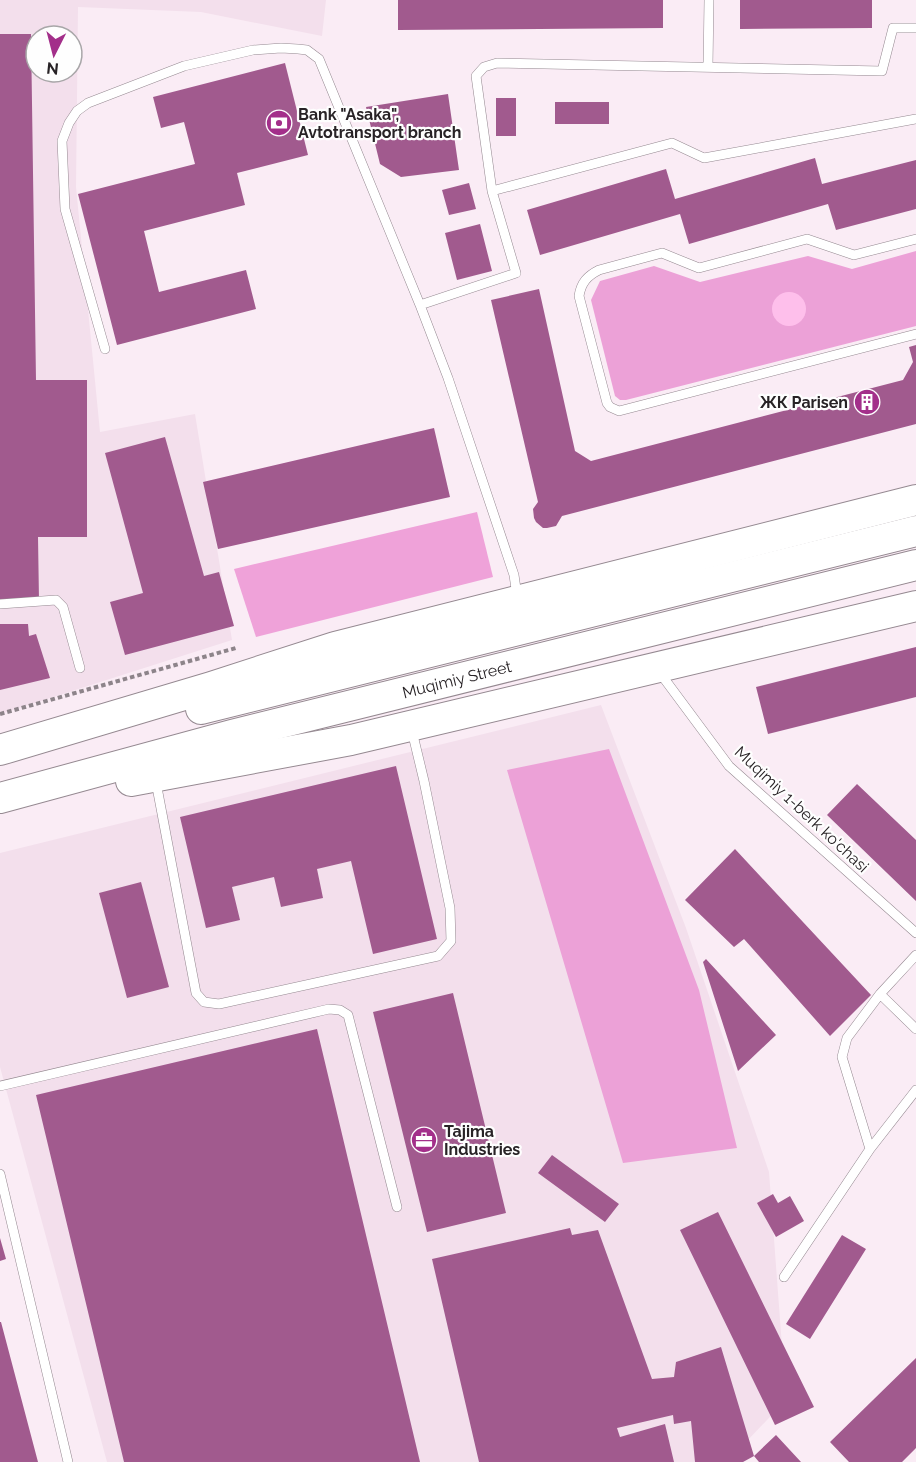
<svg xmlns="http://www.w3.org/2000/svg" width="916" height="1462" font-family="Raleway,sans-serif">
  <style>
    .built { fill: #f3dfec; fill-rule: evenodd }
    .green { fill: #eca1d7 }
    .forest { fill: #efa2d9 }
    .water { fill: #febfeb }
    .building { fill: #a15a8e }
    .lines { fill: none; stroke-linecap: round; stroke-linejoin: round }
    .service-casing { stroke: #958991; stroke-width: 10 }
    .primary-casing { stroke: #958991; stroke-width: 32 }
    .path { stroke: #8d848a; stroke-width: 4; stroke-dasharray: 4.5 3; stroke-linecap: butt }
    .service { stroke: #fff; stroke-width: 9 }
    .primary { stroke: #fff; stroke-width: 30 }
    .labels { text-anchor: middle; stroke-width: 4.5; stroke-linejoin: round; paint-order: stroke }
    .poi-label { font-size: 16px; font-weight: bold; fill: #282326; stroke: #fefefe; text-anchor: start }
    .street-label { font-size: 16px; fill: #282326; stroke: #fefefe }
  </style>
  <rect width="100%" height="100%" fill="#faecf5"/>
  <path class="built" d="M0 0H326L322 36 201 12 78 7 76 187 100 432 195 414 232 640 0 714ZM36 36H72V72H36Z
    M601 705 686 928 769 1172 786 1400 727 1462H107L0 1067V853Z"/>
  <path class="green" d="M916 251V326L626 400H620L615 396 591 300 600 281 654 266 700 282 808 256 852 269Z
    M609 749 699 990 737 1148 623 1163 507 770Z"/>
  <path class="forest" d="M477 512 493 577 256 637 234 569Z"/>
  <path class="water" d="M772 309a17 17 0 1 1 34 0a17 17 0 1 1-34 0Z"/>
  <path class="building" d="M398 0H663V28L398 30Z
    M740 0H872V28L740 29Z
    M0 34H31L36 380H87V537H38L39 601H0Z
    M285 63 308 155 237 173 245 205 144 231 159 292 246 270 256 309 117 345 78 194 195 164 184 122 161 128 153 97Z
    M448 94 459 170 401 177 380 164 366 107Z
    M496 98H516V136H496Z
    M555 102H609V124H555Z
    M815 158 822 184 916 160V209L836 230 828 204 689 244 680 214 540 255 527 210 666 169 675 199Z
    M469 183 476 209 449 215 442 190Z
    M480 224 492 271 457 280 445 233Z
    M539 289 575 451 591 461 903 380 913 362 909 347 916 345V424L562 516 556 526 547 528H543L536 522 534 518 533 509 538 502 491 300Z
    M434 428 450 497 218 549 203 482Z
    M165 437 204 576 219 572 234 626 125 655 110 602 143 593 105 453Z
    M0 624H28L29 636 36 634 50 678 0 690Z
    M916 647V697L768 734 756 687Z
    M396 766 437 939 373 954 351 861 317 869 323 898 281 907 274 877 232 887 240 920 206 928 180 817Z
    M857 784 916 840V901L827 815Z
    M735 849 871 995 830 1036 744 939 734 947 685 900Z
    M141 882 169 987 127 998 99 893Z
    M706 959 776 1035 738 1071 703 962Z
    M453 993 506 1213 427 1232 373 1012Z
    M317 1029 420 1462H124L36 1095Z
    M552 1155 619 1204 605 1222 538 1173Z
    M773 1194 778 1203 790 1196 804 1221 776 1237 757 1203Z
    M718 1212 814 1407 775 1425 680 1230Z
    M570 1228 572 1235 598 1230 652 1379 674 1377 676 1362 721 1347 754 1456 743 1462H695L691 1421 674 1424 673 1415 617 1428 620 1437 665 1424 674 1462H479L432 1259Z
    M842 1235 866 1249 810 1339 786 1324Z
    M0 1238 6 1259 0 1261Z
    M0 1322H1L38 1462H0Z
    M916 1358V1448L902 1462H849L830 1442Z
    M776 1435 801 1462H759L754 1456Z"/>
  <g class="lines">
    <g class="service-casing">
      <path id="service" d="M708 67 709 0
        M492 191 672 143 704 158 916 119
        M916 239 854 255 807 239 699 268 662 253 599 270C587 276 581 283 579 296L607 403 610 407 619 411 916 334
        M420 305 516 273 492 191 476 76 484 67 497 63 882 71 893 28H916
        M105 349 65 209 62 141 69 123 77 111 88 103 184 66 253 50 281 48 298 49 307 50 319 59 420 305 448 378 514 575 517 596
        M0 604 56 600 63 607 80 668
        M660 673 729 766 916 933
        M156 782 196 993 204 1002 219 1004 438 956 451 941 450 908 424 781 412 731
        M880 994 916 1029
        M0 1086 329 1009 340 1010 348 1015 397 1207
        M870 1149 916 1090
        M0 1174 68 1462
        M784 1277 870 1149 842 1057 847 1038 880 994 916 955"/>
    </g>
    <g class="primary-casing">
      <g id="primary">
        <path d="M201 709 916 531"/>
        <path d="M0 750 211 687 335 647 916 500"/>
        <path d="M131 781 351 740 916 606"/>
        <path id="s1" d="M0 798 232 735 916 565"/>
      </g>
    </g>
    <path class="path" d="M0 714 236 648"/>
    <use href="#service" class="service"/>
    <use href="#primary" class="primary"/>
  </g>
  <defs>
    <g id="bank-disc" transform="scale(1.35)"><circle r="9.5" fill="#a32f8a" stroke="#fefefe"/><path d="M-6-4H6V4H-6ZM0-2.3a2.3 2.3 0 1 0 0 4.6a2.3 2.3 0 1 0 0-4.6Z" fill="#fff"/></g>
    <g id="building-disc" transform="scale(1.35)"><circle r="9.5" fill="#a32f8a" stroke="#fefefe"/><path d="M-4-6H4V6H1V3H-1V6H-4ZM-2.5-4.3h1.7v1.8h-1.7ZM.8-4.3h1.7v1.8H.8ZM-2.5-1h1.7V.8h-1.7ZM.8-1h1.7V.8H.8Z" fill="#fff"/></g>
    <g id="office-disc" transform="scale(1.35)"><circle r="9.5" fill="#a32f8a" stroke="#fefefe"/><path d="M-6-3h4V-5.5h4V-3h4V5H-6ZM-1-4.5V-3h2v-1.5ZM-6 0V1H6V0Z" fill="#fff"/></g>
  </defs>
  <g fill-rule="evenodd">
    <use href="#bank-disc" x="279" y="123"/>
    <use href="#building-disc" x="867" y="402"/>
    <use href="#office-disc" x="424" y="1140"/>
  </g>
  <g class="labels">
    <g class="poi-label">
      <text x="298" y="120">Bank "Asaka",<tspan x="298" dy="18">Avtotransport branch</tspan></text>
      <text x="848" y="408" text-anchor="end">ЖК Parisen</text>
      <text x="444" y="1137">Tajima<tspan x="444" dy="18">Industries</tspan></text>
    </g>
    <g class="street-label">
      <text dy="6" stroke="none"><textPath href="#s1" startOffset="472">Muqimiy Street</textPath></text>
      <text transform="translate(802 809) rotate(43)" y="6">Muqimiy 1-berk ko'chasi</text>
    </g>
  </g>
  <g transform="translate(54 54) rotate(186)"><circle r="28" fill="#fefefe" stroke="#a8a6a8" stroke-width="1.5"/>
  <path d="M0-4.5L10 22L0 15L-10 22Z" fill="#a32f8a"/>
  <text y="-9" font-size="16" font-weight="bold" text-anchor="middle" fill="#282326">N</text>
  </g>
</svg>
